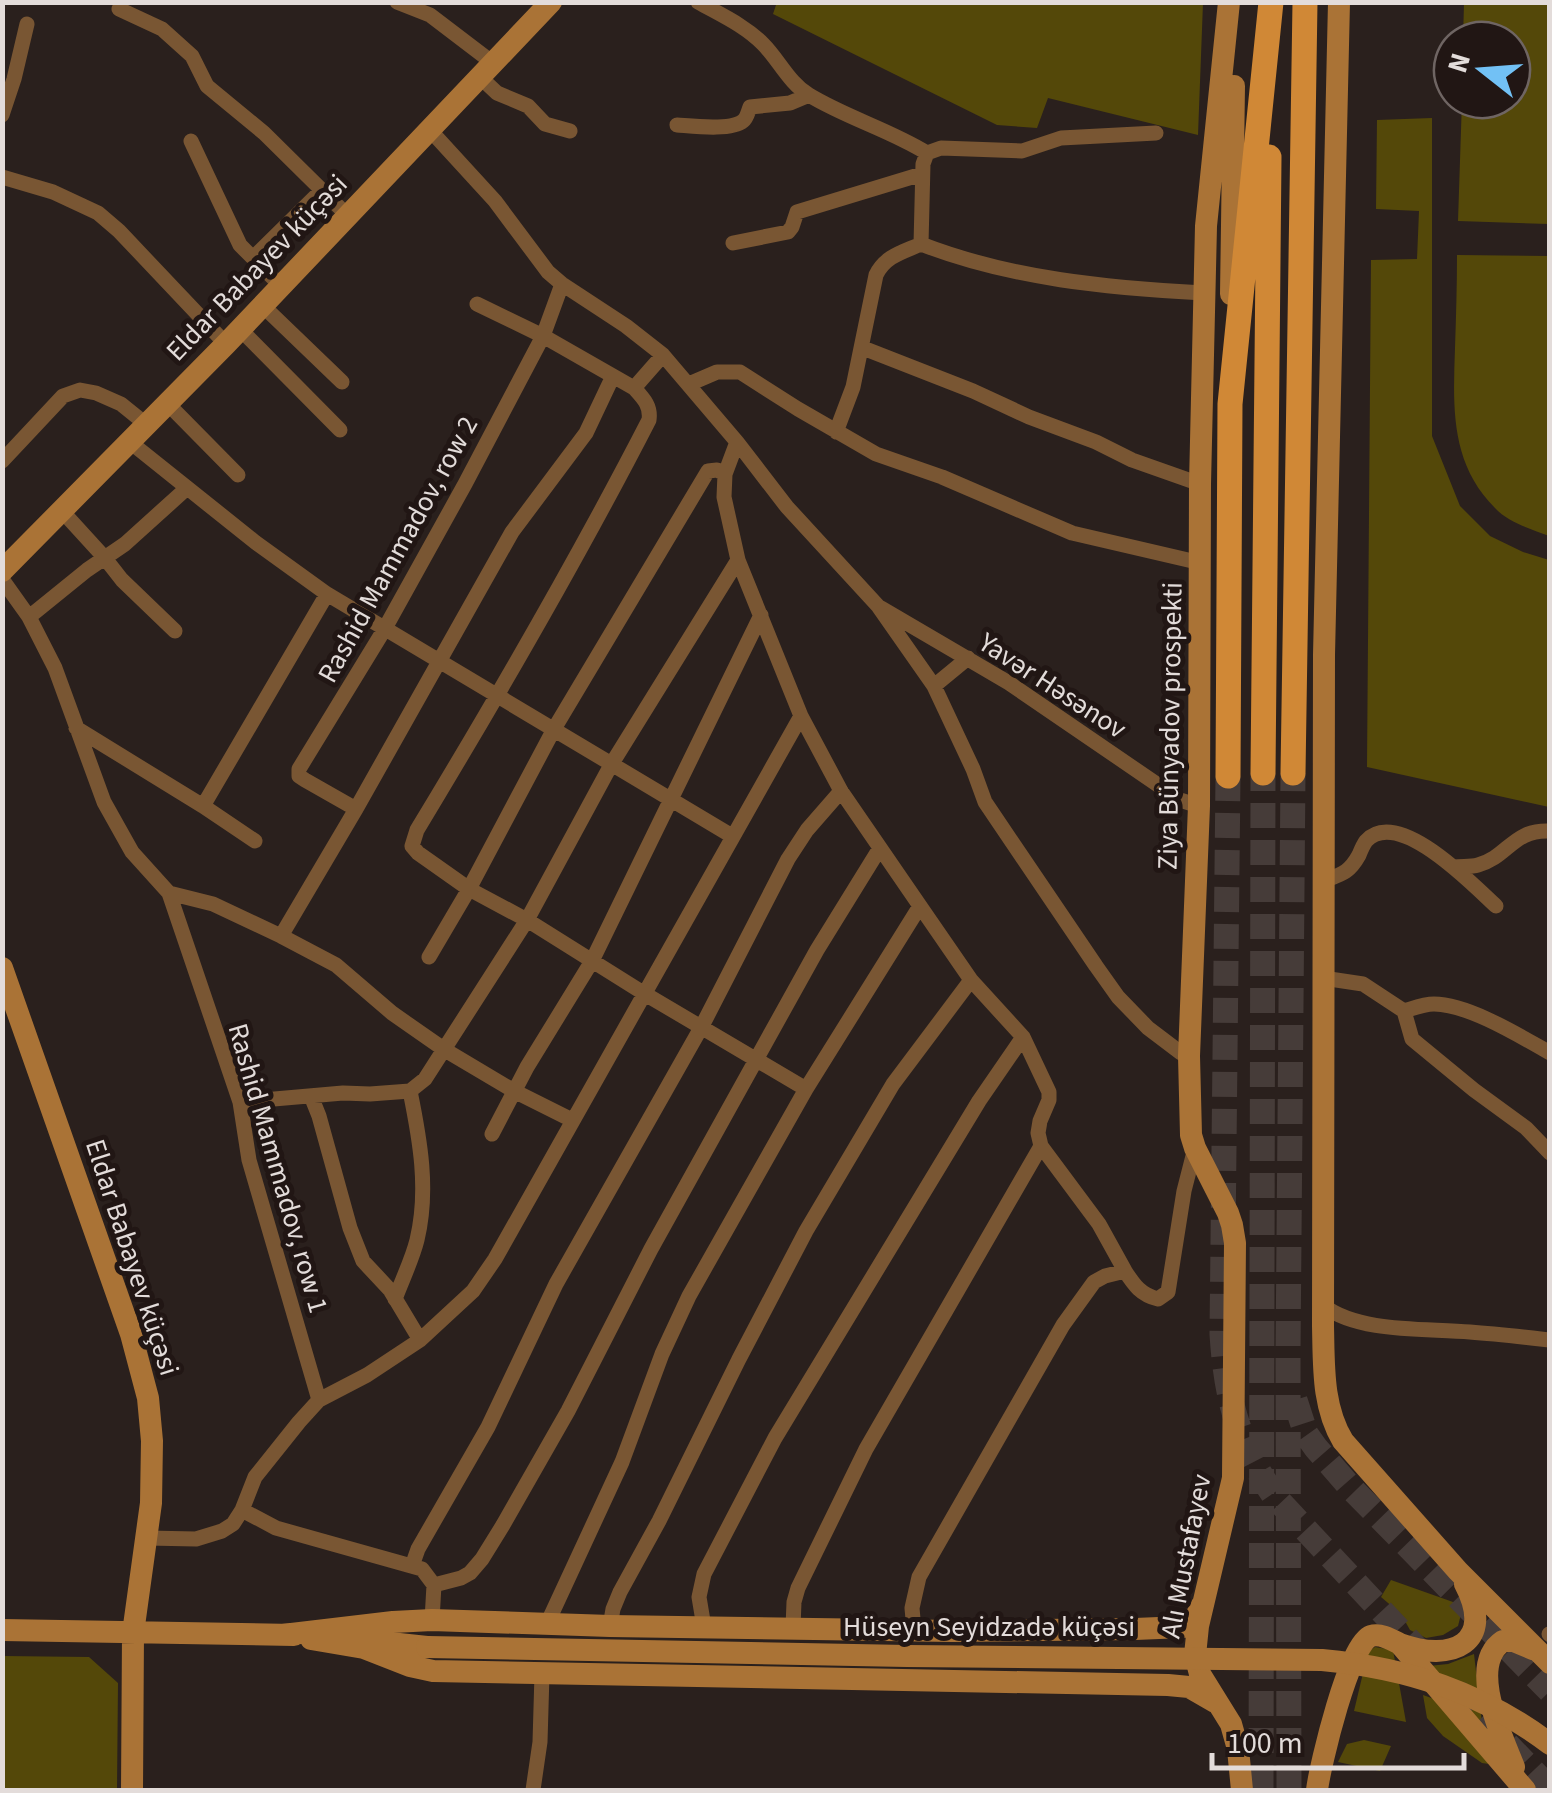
<svg xmlns="http://www.w3.org/2000/svg" width="1552" height="1793" font-family="'Source Sans 3',sans-serif">
  <style>
    .green { fill: #544809 }
    .lines { fill: none; stroke-linecap: round; stroke-linejoin: round }
    .primary-tunnel { stroke: #463c39; stroke-width: 25; stroke-dasharray: 25 12; stroke-linecap: butt }
    .street { stroke: #795633; stroke-width: 15 }
    .secondary { stroke: #aa7336; stroke-width: 22 }
    .primary { stroke: #d08836; stroke-width: 25 }
    .secondary-bridge { stroke: #aa7336; stroke-width: 22 }
    .labels { text-anchor: middle; stroke-width: 10; stroke-linejoin: round; paint-order: stroke }
    .street-label { font-size: 28px; fill: #e3dcda; stroke: #211614 }
  </style>
  <rect width="100%" height="100%" fill="#2a201d"/>
  <path class="green" d="M777 2 1203 3 1198 135 1048 98 1037 128 997 125 773 14Z
    M1464 3H1549V224L1458 221 1462 100H1512V40H1463Z
    M1432 118V436L1460 506 1490 536 1523 552 1549 560V807L1367 767 1371 260 1417 259 1419 211 1376 209 1377 120Z
    M1457 255 1549 256V536C1531 529 1509 523 1495 508 1450 463 1453 407 1455 348 1456 317 1457 286 1457 255Z
    M1391 1580 1453 1602 1461 1614 1458 1626 1443 1635 1426 1638 1410 1630 1401 1614 1381 1597Z
    M1375 1647 1393 1650 1406 1722 1354 1711 1368 1652Z
    M1474 1654 1482 1723 1428 1666 1448 1664Z
    M3 1656 89 1657 118 1683 117 1790H3Z
    M1423 1695 1437 1700 1489 1764 1482 1763 1443 1736 1427 1718Z
    M1364 1740 1391 1746 1380 1771 1338 1762 1347 1744Z"/>
  <g class="lines">
    <path class="primary-tunnel" d="M1228 776 1222 1334C1226 1398 1238 1444 1275 1497L1422 1654
      M1295 1400 1306 1434 1316 1448 1351 1488 1550 1691
      M1456 1691 1550 1789
      M1261 1790 1263 773
      M1289 1790 1288 1354 1293 773"/>
    <path class="street" d="M397 2 430 15 493 63
      M698 2C721 15 744 25 763 44 779 60 789 83 809 95 847 118 890 130 927 153
      M119 9 162 29 192 56 207 86 264 133 347 215
      M480 77 497 93 528 106 545 124 570 131
      M2 115 14 79 27 24
      M677 125C692 126 731 131 743 121 747 118 748 112 750 107L790 103 809 95
      M430 130 495 201 548 272 562 284 626 326 663 355 737 442 787 507 878 606 934 686 973 769 985 802 1096 966 1118 997 1148 1028 1181 1053 1189 1056
      M191 141 240 245 280 285
      M2 177 53 192 98 213 119 231 226 344
      M733 243 788 232 792 227 797 212 922 174
      M921 244C1011 279 1109 288 1204 293
      M253 258 322 190
      M477 304 543 336 634 388 663 355
      M262 305 342 382
      M240 329 340 430
      M863 348 973 391 1029 417 1096 442 1132 460 1200 484
      M689 384 717 372H740L798 409 876 454 942 477 1072 533 1201 563
      M634 388C644 399 651 406 649 420 577 560 498 696 417 830L412 846 418 853 469 889 527 920 645 994 806 1089
      M167 403 238 475
      M836 432 853 387 876 275C885 256 903 252 921 244L923 164 927 153 941 148 1022 151 1061 138 1156 133
      M130 442 255 542 327 594 732 836
      M737 442 725 474 724 497 738 560 801 716 841 791 920 906 971 980 1023 1037 1049 1092V1100L1040 1121 1038 1133 1041 1146 866 1449 798 1588 794 1602 793 1627
      M2 461 63 396 80 390 96 393 121 404 147 425
      M62 511 104 557 122 580 175 631
      M2 579 29 617 55 668 104 802 132 852 169 893 240 1102 249 1160 319 1400
      M881 608 1009 683 1180 800 1199 806
      M29 617 87 570 125 544 187 488
      M934 686 968 658
      M76 728 203 806 327 594
      M203 806 255 841
      M356 809 305 780 299 776V769L384 630 465 484 543 336 562 284
      M1454 867C1462 866 1471 867 1478 865 1508 857 1513 829 1550 831
      M1323 881C1342 874 1349 873 1359 855 1361 850 1363 845 1366 841 1398 806 1473 885 1496 906
      M169 893 213 904 281 936 336 965 392 1013 445 1050 514 1091 572 1120
      M281 936 356 809 512 532 586 433 613 376
      M429 957 469 889 554 729 708 471 717 470 725 474
      M1323 978 1363 984 1404 1011C1414 1008 1424 1004 1434 1004 1468 1004 1520 1036 1550 1053
      M1404 1011 1412 1039 1474 1090 1526 1128 1550 1153
      M311 1096 319 1116 350 1228 363 1261 390 1290 420 1340
      M240 1102 343 1093 370 1094 410 1091 425 1079 527 920 611 765 738 560
      M492 1134 527 1067 592 961 761 615
      M1041 1146 1099 1224 1125 1271
      M395 1299C402 1280 412 1260 417 1240 429 1190 420 1140 410 1091
      M1324 1306C1359 1333 1427 1328 1470 1332 1497 1334 1523 1337 1550 1340
      M242 1510 276 1528 422 1569 434 1585 432 1620
      M147 1538 196 1539 222 1531 233 1524 242 1510 255 1477 299 1422 319 1400 367 1375 420 1340 473 1291 495 1259 801 716
      M412 1566 418 1549 488 1427 556 1284 702 1026 788 859 807 830 841 791
      M434 1585 461 1578 470 1573 482 1559 503 1525 568 1411 651 1249 817 950 880 848
      M547 1624 622 1462 662 1354 689 1296 806 1089 920 906
      M610 1626 613 1609 620 1592 659 1521 739 1359 806 1231 893 1084 971 980
      M704 1627 699 1597 704 1574 775 1438 979 1101 1023 1037
      M914 1630 912 1608 919 1577 1063 1325 1094 1282 1105 1276 1125 1271C1134 1285 1141 1295 1158 1299L1168 1292 1184 1191 1195 1148
      M1549 1634 1550 1635
      M533 1790 540 1742 542 1674"/>
    <path class="secondary" d="M1229 2 1206 226 1200 484 1199 806 1189 1056 1191 1135 1195 1148 1228 1213 1232 1225 1235 1243 1233 1478 1198 1626 1195 1655 1200 1674 1231 1724 1238 1749 1242 1790
      M1339 2 1324 655 1323 1326C1324 1366 1322 1406 1343 1441L1458 1571 1550 1663
      M1231 294 1234 86
      M2 571 226 344 551 2
      M2 968 131 1334 148 1398 152 1441 151 1503 133 1633 132 1790
      M2 1630 294 1635
      M283 1635 393 1622 432 1620 610 1626 953 1631 1135 1629 1183 1627 1193 1622 1202 1605
      M311 1639 364 1648 410 1666 433 1671 1168 1685 1189 1687 1215 1702
      M371 1641 427 1647
      M1400 1644C1452 1663 1496 1643 1465 1584
      M1514 1767C1502 1736 1467 1665 1503 1641H1514L1533 1649
      M1317 1790C1320 1766 1349 1643 1371 1636 1381 1633 1392 1640 1400 1644L1525 1790"/>
    <path class="primary" d="M1263 773 1269 157
      M1293 773 1305 2
      M1228 776 1230 404 1271 2"/>
    <path class="secondary-bridge" d="M427 1647 907 1656 1322 1660C1408 1668 1481 1692 1550 1744"/>
  </g>
  <g class="labels">
    <g class="street-label">
      <text transform="translate(256 267) rotate(-46)" y="10">Eldar Babayev küçəsi</text>
      <text transform="translate(397 549) rotate(-61)" y="10">Rashid Mammadov, row 2</text>
      <text transform="translate(1053 685) rotate(33)" y="10">Yavər Həsənov</text>
      <text transform="translate(1169 726) rotate(-89)" y="10">Ziya Bünyadov prospekti</text>
      <text transform="translate(279 1168) rotate(74)" y="10">Rashid Mammadov, row 1</text>
      <text transform="translate(133 1257) rotate(72)" y="10">Eldar Babayev küçəsi</text>
      <text transform="translate(1185 1556) rotate(-79)" y="10">Alı Mustafayev</text>
      <text x="989" y="1636">Hüseyn Seyidzadə küçəsi</text>
    </g>
  </g>
  <rect width="1552" height="1793" fill="none" stroke="#e3dcda" stroke-width="10"/>
  <g transform="translate(1482 70) rotate(287)"><circle r="48" fill="#211614" stroke="#6f6563" stroke-width="2.5"/>
  <path d="M0-8L18 38L0 25L-18 38Z" fill="#72c1f5"/>
  <text y="-15" font-size="28" font-weight="bold" text-anchor="middle" fill="#e3dcda">N</text>
  </g>
  <path d="M1212 1753v15h252v-15" fill="none" stroke="#e3dcda" stroke-width="5"/>
  <text x="1227" y="1753" font-size="30" fill="#e3dcda" stroke="#211614" stroke-width="8" paint-order="stroke">100 m</text>
</svg>
